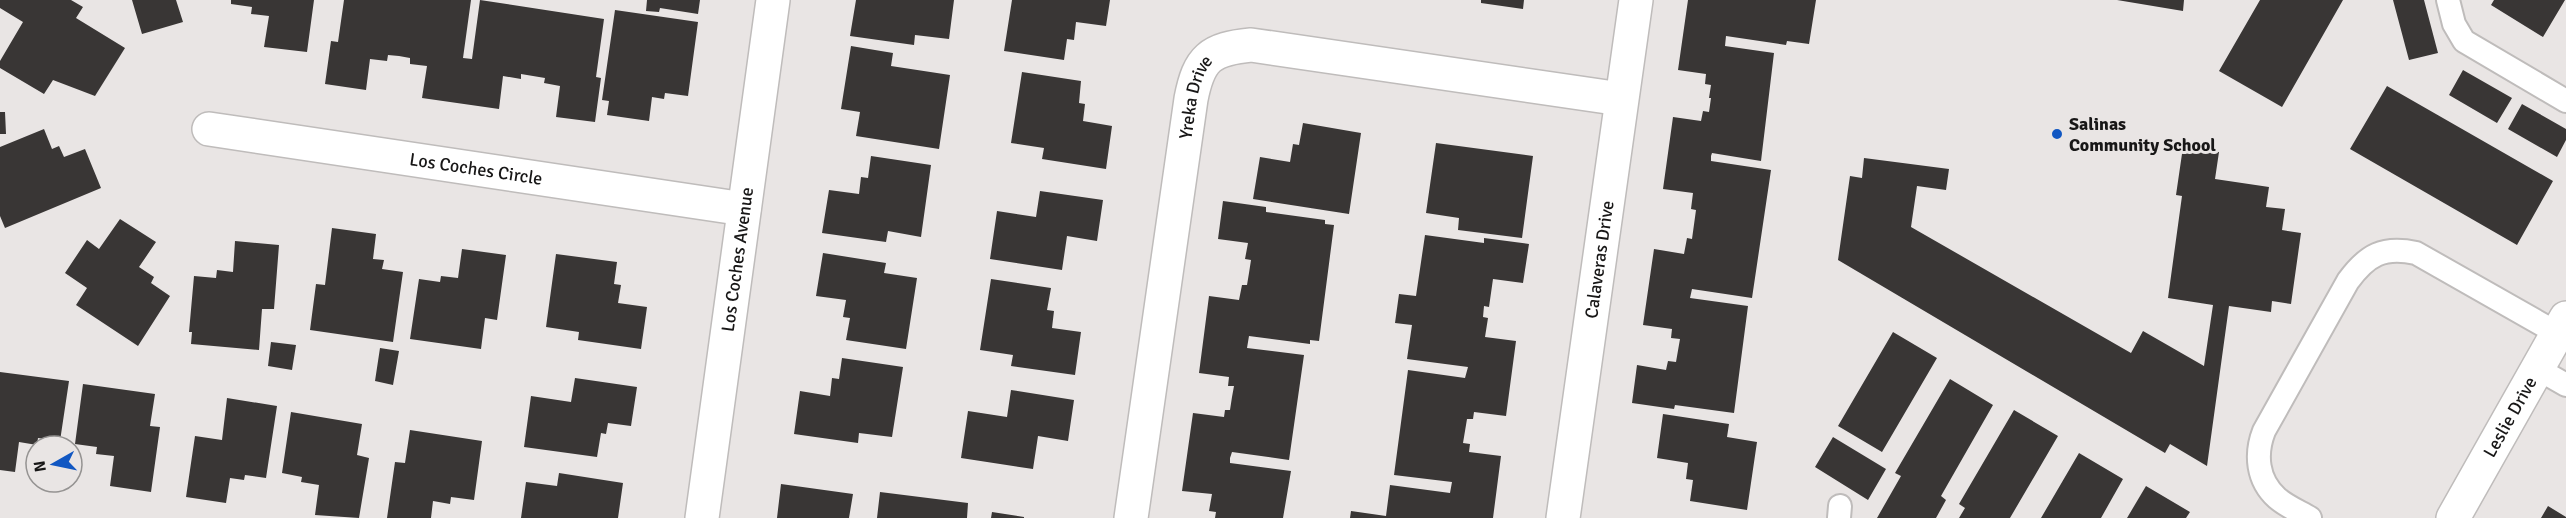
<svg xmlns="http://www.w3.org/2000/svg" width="2566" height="518" font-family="Signika,sans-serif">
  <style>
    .building { fill: #393635 }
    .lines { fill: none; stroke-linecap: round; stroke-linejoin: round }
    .service-casing { stroke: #bfbcbb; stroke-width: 26 }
    .minor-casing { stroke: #bfbcbb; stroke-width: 36 }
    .service { stroke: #fff; stroke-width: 22 }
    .minor { stroke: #fff; stroke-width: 33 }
    .poi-dot { fill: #1157c2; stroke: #e9e5e4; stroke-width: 2 }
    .labels { text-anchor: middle; stroke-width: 6; stroke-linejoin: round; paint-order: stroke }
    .street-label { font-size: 18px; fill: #181717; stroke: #e9e5e4 }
    .poi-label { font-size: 18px; font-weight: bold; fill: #181717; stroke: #e9e5e4; text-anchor: start }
  </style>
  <rect width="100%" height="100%" fill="#e9e5e4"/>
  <path class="building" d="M0 0H71L83 7 76 18 125 48 95 96 53 80 44 94 0 68V61L23 22 0 8Z
    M132 0H176L183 22 142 34Z
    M231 0H314L307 52 264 47 269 16 251 14 252 7 231 4Z
    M344 0H471L463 58 472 59 480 0 604 19 596 77 601 78 595 122 556 117 560 86 544 83 545 78 521 74V79L503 76 499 109 422 98 427 66 410 64V58L399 56 388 55 387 61 370 59 366 90 325 84 331 41 338 42Z
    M647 0H700L698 14 660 8 659 12 646 11Z
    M856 0H954L949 39 915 35 914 45 850 36Z
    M1012 0H1110L1106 26 1076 22 1074 40 1067 39 1064 60 1004 51Z
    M1481 0H1524L1523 9 1481 3Z
    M1688 0H1816L1809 44 1787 41 1786 45 1726 36 1725 46 1774 53 1761 161 1712 153 1711 156V161L1771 170 1752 298 1692 289 1690 298 1748 306 1734 413 1675 405 1674 409 1632 403 1637 365 1666 370 1668 361 1676 362 1680 339 1671 338 1672 329 1643 325 1654 249 1684 254 1687 238 1692 239 1696 210 1691 209 1693 193 1663 189 1673 117 1701 121 1703 111 1709 112 1711 98H1709L1711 85 1705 84 1706 74 1678 70Z
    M2117 0H2184L2183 11Z
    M2260 0H2343L2282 107 2219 71Z
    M2393 0H2424L2438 53 2409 60Z
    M2494 0H2565L2543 37 2491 5Z
    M615 10 698 22 688 96 665 93 664 99 652 97 649 121 607 115 609 101 602 100Z
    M851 46 893 53 891 66 950 75 939 149 856 136 860 112 841 109Z
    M2463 70 2512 98 2497 123 2449 95Z
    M1022 72 1081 81 1079 103 1085 104 1083 121 1112 126 1106 169 1042 159 1044 148 1011 143Z
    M2387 86 2553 181 2517 245 2350 149Z
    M2522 104 2566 129V140L2557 157 2508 129Z
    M0 112H5L6 134H0Z
    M1303 123 1361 133 1349 214 1253 199 1260 157 1290 162 1293 144 1299 145Z
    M44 129 52 149 59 146 64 157 85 149 101 188 5 228 0 216V147Z
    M1436 143 1533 156 1522 238 1458 230 1459 218 1426 213Z
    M2183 147 2219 152 2215 179 2269 187 2266 207 2285 209 2282 230 2301 233 2291 304 2272 301 2271 312 2229 306 2207 466 2170 444 2165 453 1838 260 1850 176 1862 178 1864 158 1949 169 1946 190 1917 186 1911 227 2131 353 2143 331 2204 366 2213 305 2168 298 2182 196 2176 195Z
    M871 156 931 165 921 237 888 231 886 242 822 233 829 190 859 194 861 177 868 178Z
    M1040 191 1103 200 1097 241 1067 236 1062 270 990 259 997 211 1036 217Z
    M1223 201 1266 207V212L1325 220V224L1334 225 1319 341 1310 340V344L1249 336 1247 348 1304 355 1289 460 1232 452 1230 458V463L1291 471 1283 518H1215L1216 512 1209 511 1212 494 1182 491 1193 413 1224 417 1225 410H1230L1232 397 1234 386H1228L1229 377 1199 373 1209 296 1239 300 1242 285H1247L1249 273 1251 260 1245 259 1248 243 1218 239Z
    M120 219 156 242 139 267 154 277 151 283 170 296 138 346 76 305 87 288 65 273 87 240 99 249Z
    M332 228 376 234 373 259 384 260 382 269 403 272 393 342 310 330 316 284 325 285Z
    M1425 235 1484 243V238L1529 244 1523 283 1493 279 1489 307 1484 306 1483 317 1488 318 1485 337 1516 341 1506 416 1474 412 1473 419H1467L1463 443 1470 444 1469 452 1501 456 1493 518H1350L1351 511 1386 516 1390 485 1450 493 1452 482 1394 475 1408 370 1465 378 1468 367 1407 359 1412 325 1395 323 1399 294 1416 296Z
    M235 241 279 245 274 309H262L259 350 191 344 192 332H189L194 276 216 278 217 270 233 272Z
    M462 249 506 255 497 320 485 318 481 349 410 339 419 279 440 282 441 276 458 278Z
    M823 253 886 263 884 273 917 278 906 349 846 340 850 318 843 317 846 300 816 296Z
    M556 254 617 262 614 284 621 285 618 303 647 307 641 349 578 340 579 332 546 327Z
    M991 279 1051 288 1047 310 1054 311 1052 328 1081 332 1075 375 1011 366 1013 355 980 350Z
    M1893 332 1937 358 1882 452 1838 426Z
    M271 342 296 345 292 370 268 366Z
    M380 348 399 351 393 385 375 381Z
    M842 358 903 367 892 437 859 433 858 443 794 434 800 391 830 396 832 378 839 379Z
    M0 372 69 381 60 441 38 438 37 445 19 442 15 472 0 470Z
    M575 378 637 387 631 426 608 423 606 434 601 433 597 457 524 447 531 396 571 402Z
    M1950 379 1993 405 1941 496 1946 500 1936 518H1877L1901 476 1895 473Z
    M83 384 155 394 150 426 160 427 151 492 110 486 114 456 96 454 97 447 75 444Z
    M1011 390 1074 400 1068 441 1038 436 1033 469 961 458 968 411 1007 417Z
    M227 398 277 406 266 478 245 475 244 480 230 478 226 503 186 497 195 436 222 440Z
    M2014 410 2058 436 2010 518H1959L1965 508 1959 504Z
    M291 412 362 424 357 455 369 458 359 518 315 515 319 485 301 482 302 477 282 473Z
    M1663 414 1729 424 1727 437 1757 442 1747 510 1690 501 1693 480 1686 479 1688 463 1657 458Z
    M410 430 482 441 474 500 451 497 450 504 433 501 431 518H387L395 462 405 463Z
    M1833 437 1886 469 1868 500 1815 467Z
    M2079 453 2123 479 2101 518H2041Z
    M559 473 623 483 618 518H521L526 482 557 486Z
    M781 484 853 494 849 518H777Z
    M2146 486 2190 512 2186 518H2127Z
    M880 492 968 503 967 518H877Z
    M2548 506 2566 517V518H2541Z
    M992 512 1024 517V518H991Z"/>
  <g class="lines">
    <g class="service-casing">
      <path id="service" d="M2448 0 2454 24 2464 41 2566 101
        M2538 369 2566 385
        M1839 518 1840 506
        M2310 518C2300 512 2286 506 2277 498 2257 480 2255 454 2264 431L2348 281C2367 255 2383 246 2416 253L2557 333"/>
    </g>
    <g class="minor-casing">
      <g id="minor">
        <path id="s1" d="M209 129 744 209"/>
        <path id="s2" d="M702 518 773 0"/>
        <path id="s3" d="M1131 518 1191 99C1199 58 1210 49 1251 45L1621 99"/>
        <path id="s4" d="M1563 518 1636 0"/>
        <path id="s5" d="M2453 518 2566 318"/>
      </g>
    </g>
    <use href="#service" class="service"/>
    <use href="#minor" class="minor"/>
  </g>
  <circle class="poi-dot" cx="2057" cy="134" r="6"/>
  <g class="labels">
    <g class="street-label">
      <text dy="6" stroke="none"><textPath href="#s3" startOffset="426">Yreka Drive</textPath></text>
      <text dy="6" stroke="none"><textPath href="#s1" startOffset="270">Los Coches Circle</textPath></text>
      <text dy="6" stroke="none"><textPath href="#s2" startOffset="261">Los Coches Avenue</textPath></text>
      <text dy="6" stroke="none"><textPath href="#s4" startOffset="261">Calaveras Drive</textPath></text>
      <text dy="6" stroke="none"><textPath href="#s5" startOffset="116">Leslie Drive</textPath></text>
    </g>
    <g class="poi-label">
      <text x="2069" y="130">Salinas<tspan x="2069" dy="21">Community School</tspan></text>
    </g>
  </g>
  <g transform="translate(54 464) rotate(261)"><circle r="28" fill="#e9e5e4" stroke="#959392" stroke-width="1.5"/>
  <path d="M0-4.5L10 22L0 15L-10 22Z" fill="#1157c2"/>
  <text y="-9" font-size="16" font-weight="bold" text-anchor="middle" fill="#181717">N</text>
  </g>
</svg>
